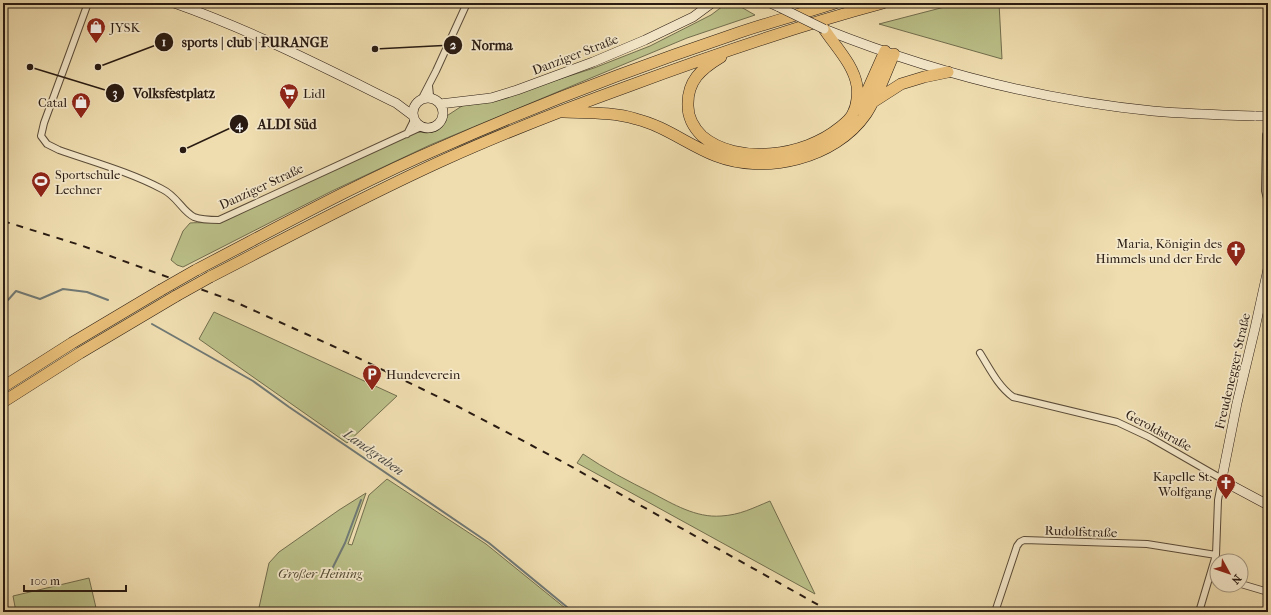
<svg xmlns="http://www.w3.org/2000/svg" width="1271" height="615" font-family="'IM FELL French Canon',serif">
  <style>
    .green { fill: #bbc089; stroke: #726e4e }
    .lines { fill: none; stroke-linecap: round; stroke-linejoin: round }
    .stream { stroke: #707975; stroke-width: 2 }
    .street-tunnel { stroke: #c7b690; stroke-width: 6; stroke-dasharray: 6 3; stroke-linecap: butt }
    .street-casing { stroke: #5a4c39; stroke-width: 8 }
    .secondary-casing { stroke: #291b12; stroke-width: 10 }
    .highway-casing { stroke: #291b12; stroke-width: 12 }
    .street { stroke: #f5e9cb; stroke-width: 6 }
    .secondary { stroke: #f5e9cb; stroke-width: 9 }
    .highway { stroke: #e8be78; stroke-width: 11 }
    .rail { stroke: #291b12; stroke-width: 2; stroke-dasharray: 7 7; stroke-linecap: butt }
    .secondary-bridge-casing { stroke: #291b12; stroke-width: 10; stroke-linecap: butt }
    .highway-bridge-casing { stroke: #291b12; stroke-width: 12; stroke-linecap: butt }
    .secondary-bridge { stroke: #f5e9cb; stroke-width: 9 }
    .highway-bridge { stroke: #e8be78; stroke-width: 11 }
    .labels { text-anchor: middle; stroke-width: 3.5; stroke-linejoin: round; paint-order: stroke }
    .poi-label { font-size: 13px; fill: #291b12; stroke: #f5e9cb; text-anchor: start }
    .street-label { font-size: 13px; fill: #291b12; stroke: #f5e9cb }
    .park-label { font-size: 13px; font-style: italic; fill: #554d36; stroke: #f5e9cb }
    .water-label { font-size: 14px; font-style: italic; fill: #4d4a44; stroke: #f5e9cb }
    .leader { fill: none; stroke: #291b12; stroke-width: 1.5 }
    .callout-dot { fill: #291b12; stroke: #f5e9cb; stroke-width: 1.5 }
    .mark-label { font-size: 12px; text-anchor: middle; font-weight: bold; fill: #fff }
    .callout-label { font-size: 14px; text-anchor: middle; font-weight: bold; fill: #291b12; stroke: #f5e9cb; stroke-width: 3.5; stroke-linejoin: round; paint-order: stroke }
  </style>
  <rect width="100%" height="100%" fill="#efddaf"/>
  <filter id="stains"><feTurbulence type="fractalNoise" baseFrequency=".005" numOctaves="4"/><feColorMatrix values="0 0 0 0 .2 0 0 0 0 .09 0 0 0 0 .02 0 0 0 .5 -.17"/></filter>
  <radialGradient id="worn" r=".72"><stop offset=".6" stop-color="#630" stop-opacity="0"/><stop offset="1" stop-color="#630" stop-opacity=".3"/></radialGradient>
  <path class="green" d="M729 3H734L755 15 687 38 430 145 332 191 183 267 177 265 171 260 183 231 190 223C201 222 208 224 220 221L410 134 420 132 427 133 432 132 438 128 442 119 465 104 488 102 594 68 650 46 711 15 723 6Z
    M960 3H999L1002 59 879 24Z
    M214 312 397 396 347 443 199 339Z
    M583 454C605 469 628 481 652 493 673 504 696 518 721 516 740 515 753 508 770 501L815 594 577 463Z
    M387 479 486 544 570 612H258L269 563 279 552 339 510 366 493 348 544 352 545 369 495Z
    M89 578 97 612H16L13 596Z"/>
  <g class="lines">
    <path class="stream" d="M3 301 8 300 16 291 40 299 63 289 87 292 108 300
      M152 324 253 381 289 407 489 543 573 612
      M328 577 345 543 361 500"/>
    <path class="street-tunnel" d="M1266 135 1267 103"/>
    <g class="street-casing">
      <path id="street" d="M88 3 44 123 41 136 47 144 59 150C93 162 130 172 162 189 177 196 182 211 194 217 202 220 211 220 219 220L421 127
        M429 86 430 95 433 99
        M421 100 436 71 467 3
        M1267 103 1268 42
        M407 134 414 120
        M1266 135 1265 191 1268 202
        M980 353C990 369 998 386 1013 397L1117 422 1149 437 1222 479 1218 500 1216 555 1199 612
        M1241 584 1268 592
        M995 612 1017 546 1020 542 1024 540 1147 544 1216 555"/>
    </g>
    <g class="secondary-casing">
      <path id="secondary" d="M174 3C251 30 323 67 396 103L412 115
        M770 3 779 7
        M824 29C929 71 1040 100 1153 111 1187 114 1222 115 1256 116
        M413 113a15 15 0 1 1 30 0a15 15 0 1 1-30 0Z
        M440 104 491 98 517 90 593 62 645 40 693 17 712 3
        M1268 269 1255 328 1237 403 1222 478 1225 482 1268 505"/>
    </g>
    <g class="highway-casing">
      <path id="highway" d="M721 57C701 69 687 81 688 106 688 118 694 128 702 136 737 166 805 156 839 128 844 124 851 119 853 113 857 106 858 94 857 86 854 65 835 46 824 29
        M873 102 901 84 924 77 948 72
        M856 110 865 96 885 51
        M564 112C589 113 613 112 636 119 665 126 688 145 716 156 765 175 835 159 866 114 878 96 885 74 894 54
        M196 270C277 228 358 183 442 147 537 105 634 68 732 35 766 23 801 14 835 3
        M210 277C288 237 366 195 446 159 506 132 568 108 629 86 713 55 797 26 883 3
        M3 387 72 343 161 290
        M3 402 80 353 176 296"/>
    </g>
    <use href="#street" class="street"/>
    <use href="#secondary" class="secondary"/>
    <use href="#highway" class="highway"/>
    <path class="rail" d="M3 221 80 245 233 301 346 352 457 406 495 426 563 462 831 612"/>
    <g class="secondary-bridge-casing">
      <path id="secondary-bridge" d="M779 7 824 29
        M1256 116H1268"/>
    </g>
    <g class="highway-bridge-casing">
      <path id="highway-bridge" d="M161 290 196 270
        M176 296 210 277"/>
    </g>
    <use href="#secondary-bridge" class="secondary-bridge"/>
    <use href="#highway-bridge" class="highway-bridge"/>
  </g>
  <defs>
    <g id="shop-pin" transform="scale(1)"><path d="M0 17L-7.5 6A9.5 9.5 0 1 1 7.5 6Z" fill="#8f2418" stroke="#f5e9cb"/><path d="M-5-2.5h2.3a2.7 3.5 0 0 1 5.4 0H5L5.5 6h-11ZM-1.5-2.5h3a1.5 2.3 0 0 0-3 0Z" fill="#fff"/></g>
    <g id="supermarket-pin" transform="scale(1)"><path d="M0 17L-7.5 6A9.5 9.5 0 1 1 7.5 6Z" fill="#8f2418" stroke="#f5e9cb"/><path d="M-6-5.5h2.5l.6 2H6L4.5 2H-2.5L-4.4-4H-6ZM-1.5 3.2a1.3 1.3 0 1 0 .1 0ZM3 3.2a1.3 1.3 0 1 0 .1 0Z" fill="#fff"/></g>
    <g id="stadium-pin" transform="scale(1)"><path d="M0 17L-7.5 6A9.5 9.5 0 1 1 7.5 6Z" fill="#8f2418" stroke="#f5e9cb"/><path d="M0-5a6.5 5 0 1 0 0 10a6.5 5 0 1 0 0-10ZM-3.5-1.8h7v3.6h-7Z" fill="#fff"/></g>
    <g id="church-pin" transform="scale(1)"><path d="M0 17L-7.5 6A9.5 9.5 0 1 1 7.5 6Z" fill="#8f2418" stroke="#f5e9cb"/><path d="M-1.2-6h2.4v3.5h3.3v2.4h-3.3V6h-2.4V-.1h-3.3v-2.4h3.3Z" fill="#fff"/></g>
    <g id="parking-pin" transform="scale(1)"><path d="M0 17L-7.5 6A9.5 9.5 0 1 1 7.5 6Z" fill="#8f2418" stroke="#f5e9cb"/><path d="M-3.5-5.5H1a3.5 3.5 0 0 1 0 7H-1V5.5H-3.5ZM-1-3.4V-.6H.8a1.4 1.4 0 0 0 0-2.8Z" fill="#fff"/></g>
  </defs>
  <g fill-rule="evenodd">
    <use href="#shop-pin" x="96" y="27"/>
    <use href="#supermarket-pin" x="289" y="93"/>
    <use href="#shop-pin" x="81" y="102"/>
    <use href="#stadium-pin" x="41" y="181"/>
    <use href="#church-pin" x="1236" y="250"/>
    <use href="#parking-pin" x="372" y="374"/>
    <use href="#church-pin" x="1226" y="483"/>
  </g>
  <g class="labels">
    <g class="poi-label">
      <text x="110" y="32">JYSK</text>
      <text x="303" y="98">Lidl</text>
      <text x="67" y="107" text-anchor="end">Catal</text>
      <text x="55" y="179">Sportschule<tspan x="55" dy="15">Lechner</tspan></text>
      <text x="1222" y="248" text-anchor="end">Maria, Königin des<tspan x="1222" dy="15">Himmels und der Erde</tspan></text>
      <text x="386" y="379">Hundeverein</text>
      <text x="1212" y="481" text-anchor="end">Kapelle St.<tspan x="1212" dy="15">Wolfgang</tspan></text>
    </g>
    <g class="street-label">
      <text transform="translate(575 54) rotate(-21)" y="5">Danziger Straße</text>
      <text transform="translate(261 186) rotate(-25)" y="5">Danziger Straße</text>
      <text transform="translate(1232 371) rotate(-77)" y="5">Freudenegger Straße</text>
      <text transform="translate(1159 430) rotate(28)" y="5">Geroldstraße</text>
      <text transform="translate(1081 531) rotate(2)" y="5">Rudolfstraße</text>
    </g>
    <g class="park-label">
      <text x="320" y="578">Großer Heining</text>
    </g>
    <g class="water-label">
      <text transform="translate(374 452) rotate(35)" y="5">Landgraben</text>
    </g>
  </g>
  <path class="leader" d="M98 67L164 42M375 49L453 45M30 67L115 93M183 150L239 124"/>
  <g class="callout-dot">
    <circle cx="98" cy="67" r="4"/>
    <circle cx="375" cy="49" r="4"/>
    <circle cx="30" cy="67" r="4"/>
    <circle cx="183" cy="150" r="4"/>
    <circle cx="164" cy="42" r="10"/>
    <circle cx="453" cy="45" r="10"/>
    <circle cx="115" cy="93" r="10"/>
    <circle cx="239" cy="124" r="10"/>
  </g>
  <g class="mark-label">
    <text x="164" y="46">1</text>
    <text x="453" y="49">2</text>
    <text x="115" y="97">3</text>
    <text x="239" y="129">4</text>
  </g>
  <g class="callout-label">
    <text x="255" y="47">sports | club | PURANGE</text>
    <text x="492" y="50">Norma</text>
    <text x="174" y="98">Volksfestplatz</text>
    <text x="287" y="129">ALDI Süd</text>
  </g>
  <rect width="1271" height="615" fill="none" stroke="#efddaf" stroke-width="16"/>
  <rect x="4" y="4" width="1263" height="607" fill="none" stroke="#291b12" stroke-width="2"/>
  <rect x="8" y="8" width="1255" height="599" fill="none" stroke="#291b12"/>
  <g transform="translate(1229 573) rotate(130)"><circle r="19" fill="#f5e9cb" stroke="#a39781"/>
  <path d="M0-3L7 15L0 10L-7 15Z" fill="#8f2418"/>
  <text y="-6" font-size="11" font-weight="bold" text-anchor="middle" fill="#291b12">N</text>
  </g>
  <path d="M24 585v6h102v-6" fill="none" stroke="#291b12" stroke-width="2"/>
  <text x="30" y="585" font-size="12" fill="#291b12" stroke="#f5e9cb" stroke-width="3" paint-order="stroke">100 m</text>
  <rect width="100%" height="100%" filter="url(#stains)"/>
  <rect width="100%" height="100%" fill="url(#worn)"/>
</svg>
